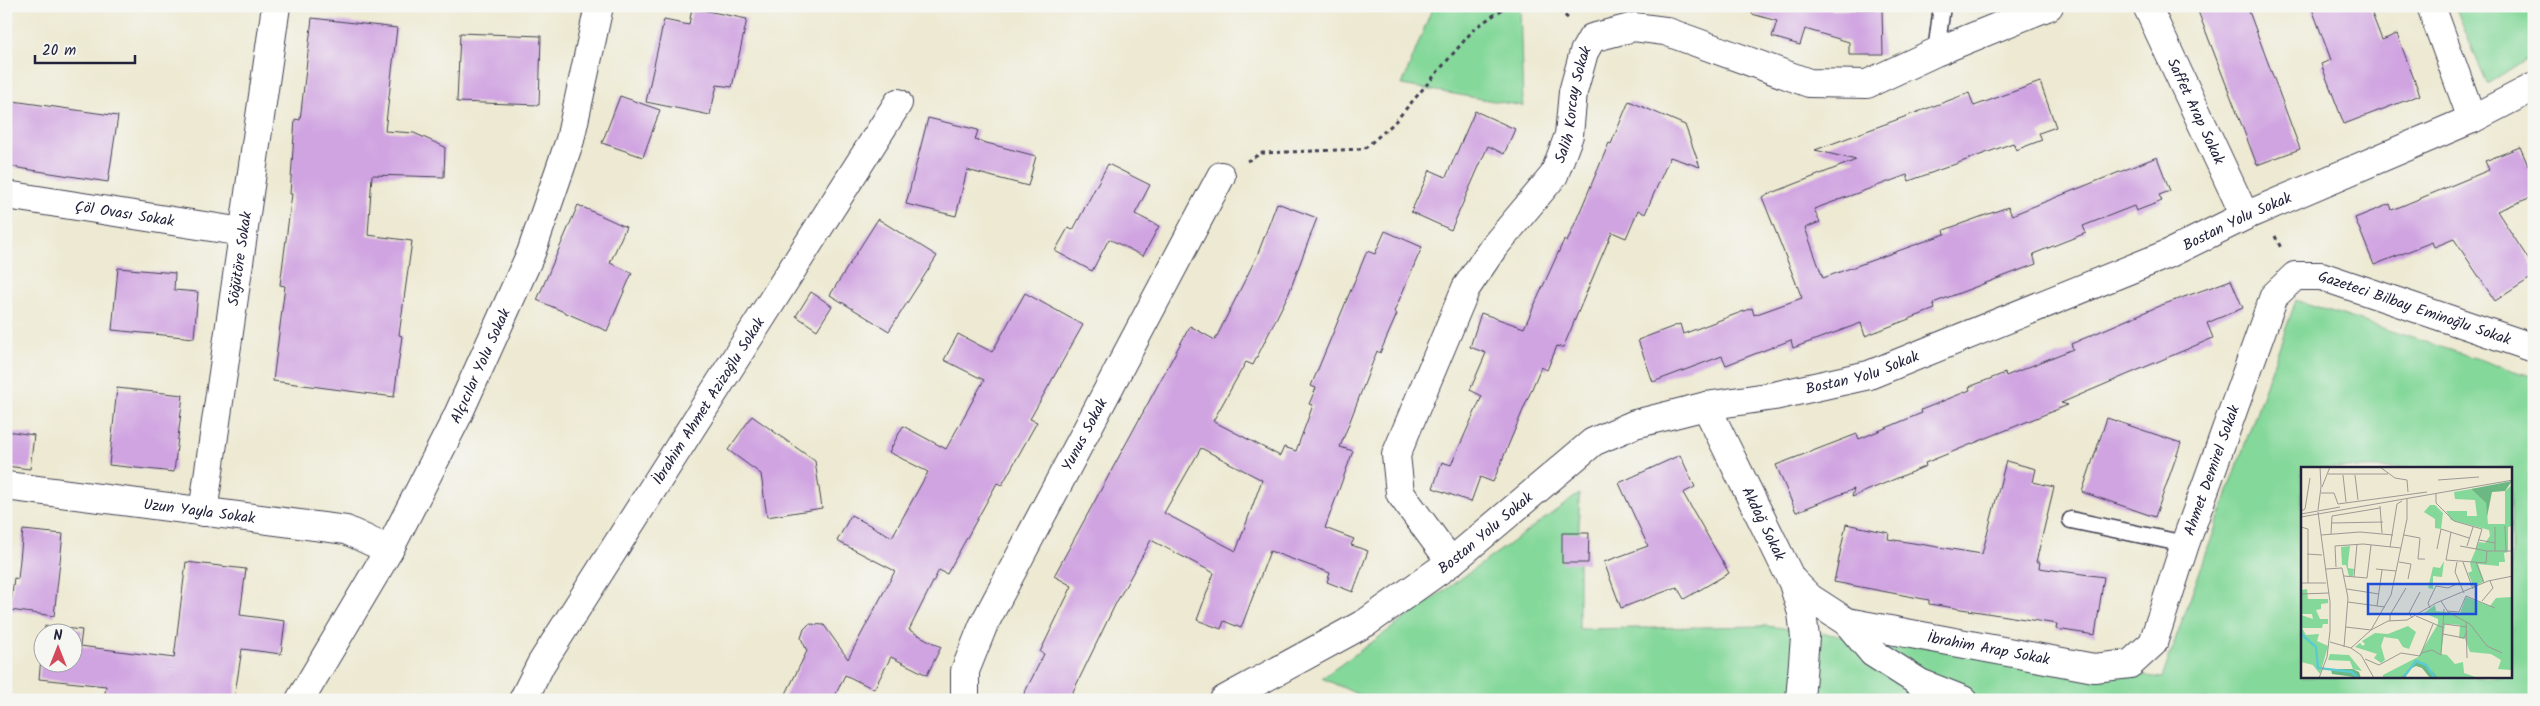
<svg xmlns="http://www.w3.org/2000/svg" width="2540" height="706" font-family="Kalam,sans-serif">
  <style>
    .green { fill: #84d89a; stroke: #537d6a; fill-rule: evenodd }
    .building { fill: #d0a4e1; fill-rule: evenodd }
    .lines { fill: none; stroke-linecap: round; stroke-linejoin: round }
    .service-casing { stroke: #404052; stroke-width: 19 }
    .minor-casing { stroke: #404052; stroke-width: 30 }
    .path { stroke: #404052; stroke-width: 3; stroke-dasharray: 4 4; stroke-linecap: butt }
    .service { stroke: #fff; stroke-width: 16 }
    .minor { stroke: #fff; stroke-width: 28 }
    .labels { text-anchor: middle; stroke-width: 4; stroke-linejoin: round; paint-order: stroke }
    .street-label { font-size: 15px; fill: #22223b; stroke: #f6f6f2 }
    .inset-river { fill: none; stroke: #5ccad1; stroke-width: 2.5 }
    .inset-road { fill: none; stroke: #9c9996; stroke-width: 1 }
    .view { fill: #1d4ed8; fill-opacity: 0.15; stroke: #1d4ed8; stroke-width: 2.5 }
    .inset-edge { fill: none; stroke: #22223b; stroke-width: 2.5 }
  </style>
  <rect width="100%" height="100%" fill="#f6f6f2"/>
  <filter id="ink" filterUnits="userSpaceOnUse"><feTurbulence type="fractalNoise" baseFrequency=".02" numOctaves="2"/><feDisplacementMap in="SourceGraphic" scale="10" xChannelSelector="R" yChannelSelector="G"/><feConvolveMatrix kernelMatrix="1 2 1 2 8 2 1 2 1" color-interpolation-filters="sRGB"/></filter>
  <filter id="wash" filterUnits="userSpaceOnUse"><feTurbulence type="fractalNoise" baseFrequency=".0096" numOctaves="4" result="noise"/><feDisplacementMap in="SourceGraphic" scale="20" xChannelSelector="R" yChannelSelector="G"/><feGaussianBlur stdDeviation="1.12" result="paint"/><feColorMatrix in="noise" values="0 0 0 0 0 0 0 0 0 0 0 0 0 0 0 0 0 1.4 0 .05"/><feComposite in="paint" operator="in"/></filter>
  <g filter="url(#wash)">
    <rect width="100%" height="100%" fill="#ede9d2"/>
    <path class="green" d="M1433 6H1520L1523 106 1402 85Z
      M2455 6H2534V54L2487 84Z
      M2296 300 2534 377V700H1370L1322 678 1579 494V629L1767 626 2162 678ZM2302 468H2511V677H2302Z"/>
    <g id="blocks">
      <path class="building" d="M1753 6H1832L1831 10 1882 9 1883 55H1849V42L1805 29 1800 45 1772 37 1777 21 1752 14Z
        M2196 6H2247L2300 149 2257 165Z
        M2311 6H2369L2382 40 2397 34 2420 95 2344 124 2321 64 2331 60Z
        M692 8 747 19 732 87 717 85 710 115 646 102 664 20 689 25Z
        M312 18 397 28 385 131 414 133 445 147 444 177 372 175 368 235 412 241 399 335 402 336 394 397 273 381 285 286 280 285 292 194H290L295 119 300 120Z
        M460 33 541 36 539 105 457 102Z
        M2040 82 2056 127 2039 133 2042 140 2016 150 2013 143 1909 181 1907 175 1814 209 1820 222 1805 228 1823 278 1945 234 1944 230 2008 207 2012 215 2157 157 2170 191 2159 195 2162 201 2136 211 2134 206 2083 226 2086 233 2033 254 2036 264 1933 303 1935 309 1865 336 1861 323 1793 348 1791 340 1726 365 1722 356 1653 382 1638 340 1680 324 1683 334 1752 308 1754 315 1802 298 1762 197 1856 160 1815 150 1969 93 1974 106Z
        M620 96 660 110 643 157 602 143Z
        M6 100 118 116 108 182 6 166Z
        M1629 101 1685 125 1700 167 1670 157 1645 214 1638 210 1626 238 1612 232 1563 348 1557 346 1547 370 1541 367 1493 482 1480 477 1471 502 1433 488 1442 462 1451 465 1482 396 1470 390 1486 353 1470 347 1481 313 1524 328 1564 240 1567 242 1609 143 1611 144Z
        M1475 111 1515 129 1504 154 1488 146 1451 230 1411 212 1430 170 1446 177Z
        M928 118 978 130 975 140 1036 156 1028 186 967 170 956 216 906 204Z
        M2520 147 2534 179V196L2497 211 2534 268V276L2495 301 2454 239 2434 247 2432 242 2374 265 2355 218 2390 204 2392 210 2489 170 2485 161Z
        M1108 164 1150 185 1135 214 1159 226 1143 256 1109 239 1092 271 1055 251 1068 228 1073 230Z
        M1277 203 1317 218 1289 293 1253 365 1246 362 1213 421 1280 456 1284 447 1296 451 1313 405 1309 404 1316 388 1311 386 1367 251 1375 254 1385 231 1422 247 1394 312 1397 314 1380 353 1377 351 1340 447 1353 451 1325 528 1354 539 1351 545 1368 551 1353 592 1327 582 1330 573 1270 551 1241 628 1224 621 1221 629 1197 620 1214 573 1151 540 1115 605 1069 700H1021L1044 654 1040 652 1072 586 1054 576 1190 326 1215 340 1257 256ZM1201 448 1262 480 1236 551 1164 513Z
        M578 205 626 227 610 263 632 273 607 331 537 300Z
        M878 219 937 256 889 331 830 295Z
        M118 268 175 273 174 290 198 292 194 338 112 330Z
        M2231 280 2243 308 2207 323 2213 338 2061 403 2068 405 1925 463 1926 466 1852 497 1854 489 1796 512 1776 465 1857 434 1859 439 1922 413 1921 410 1970 390 1969 387 2005 373 2006 376 2073 349 2071 344 2159 306Z
        M811 292 832 306 817 330 796 316Z
        M1025 293 1083 325 1030 419 1037 422 1002 485 997 483 947 574 939 570 909 630 941 647 927 675 891 657 874 689 845 675 833 700H783L807 651 801 638 804 629 809 624 824 625 848 659 895 571 837 541 851 515 892 537 928 472 889 452 903 426 946 449 984 380 944 360 958 334 992 352Z
        M117 388 183 395 174 472 109 465Z
        M752 416 815 461 822 508 767 517 761 474 728 450Z
        M2107 418 2181 443 2155 517 2082 492Z
        M6 431 34 435 30 469 6 466Z
        M1680 455 1695 487 1683 493 1729 573 1684 599 1677 587 1621 608 1604 562 1648 546 1619 483Z
        M2006 461 2036 469 2033 482 2054 487 2036 562H2040L2039 568 2104 577 2095 635 2056 629 2057 624 1929 604V600L1834 582 1846 524 1889 533 1888 539 1982 554Z
        M23 530 63 534 54 616 10 610 14 578 18 579Z
        M1562 533H1589L1588 563H1562Z
        M186 562 246 569 240 615 285 621 281 654 242 649 234 700H104L106 686 39 679 42 648V664H72V634H44L45 626 82 630 80 646 174 658Z"/>
    </g>
  </g>
  <g filter="url(#ink)">
    <use href="#blocks" fill-opacity="0" stroke="#404052" stroke-width="1"/>
    <g class="lines">
      <g class="service-casing">
        <path id="service" d="M1936 52 1942 6
          M2071 520 2185 544"/>
      </g>
      <g class="minor-casing">
        <g id="minor">
          <path id="s1" d="M2147 6 2245 216"/>
          <path d="M2431 6 2472 119"/>
          <path id="s2" d="M6 195 243 232"/>
          <path id="s3" d="M1706 406 1791 579 1810 598 1847 622 1873 653 1920 683 1963 700"/>
          <path id="s4" d="M6 486 346 530 389 550"/>
          <path id="s5" d="M203 512 276 6"/>
          <path id="s6" d="M1451 562 1400 493 1396 455 1466 288 1493 248 1554 175 1569 135 1573 92 1584 52 1592 38 1634 27 1665 31 1809 83 1867 84 1936 52 2049 6"/>
          <path d="M1792 580 1802 613 1805 637 1800 700"/>
          <path id="s7" d="M1847 622 2094 668 2130 664 2153 643 2185 544 2274 296 2295 276H2321L2534 348"/>
          <path id="s8" d="M300 700 389 550 457 417 531 253 570 140 599 6"/>
          <path id="s9" d="M523 700 541 664 898 103"/>
          <path id="s10" d="M965 700V671L983 626 1221 176"/>
          <path id="s11" d="M1224 700 1367 622 1451 562 1593 442 1635 424 1706 406 1774 396 1869 375 2168 254 2245 216 2472 119 2534 87"/>
        </g>
      </g>
      <path class="path" d="M1544 6 1555 7 1569 19
        M1247 161 1262 153 1364 149 1393 124 1475 28 1507 6
        M2275 236 2282 250"/>
      <use href="#service" class="service"/>
      <use href="#minor" class="minor"/>
    </g>
  </g>
  <g class="labels">
    <g class="street-label">
      <text dy="5" stroke="none"><textPath href="#s6" startOffset="522">Salih Korcay Sokak</textPath></text>
      <text dy="5" stroke="none"><textPath href="#s1" startOffset="116">Saffet Arap Sokak</textPath></text>
      <text dy="5" stroke="none"><textPath href="#s2" startOffset="120">Çöl Ovası Sokak</textPath></text>
      <text dy="5" stroke="none"><textPath href="#s11" startOffset="1136">Bostan Yolu Sokak</textPath></text>
      <text dy="5" stroke="none"><textPath href="#s5" startOffset="256">Söğütöre Sokak</textPath></text>
      <text dy="5" stroke="none"><textPath href="#s7" startOffset="840">Gazeteci Bilbay Eminoğlu Sokak</textPath></text>
      <text dy="5" stroke="none"><textPath href="#s8" startOffset="380">Alçıcılar Yolu Sokak</textPath></text>
      <text dy="5" stroke="none"><textPath href="#s11" startOffset="731">Bostan Yolu Sokak</textPath></text>
      <text dy="5" stroke="none"><textPath href="#s9" startOffset="352">İbrahim Ahmet Azizoğlu Sokak</textPath></text>
      <text dy="5" stroke="none"><textPath href="#s10" startOffset="294">Yunus Sokak</textPath></text>
      <text dy="5" stroke="none"><textPath href="#s7" startOffset="501">Ahmet Demirel Sokak</textPath></text>
      <text dy="5" stroke="none"><textPath href="#s4" startOffset="195">Uzun Yayla Sokak</textPath></text>
      <text dy="5" stroke="none"><textPath href="#s3" startOffset="131">Akdağ Sokak</textPath></text>
      <text dy="5" stroke="none"><textPath href="#s11" startOffset="311">Bostan Yolu Sokak</textPath></text>
      <text dy="5" stroke="none"><textPath href="#s7" startOffset="144">İbrahim Arap Sokak</textPath></text>
    </g>
  </g>
  <g transform="translate(2301 467)">
    <rect width="211" height="211" fill="#ede9d2"/>
    <path d="M211 18V59L207 60V85L203 86 204 95H198V99L177 97 183 114 173 121 167 106 171 104 169 96 178 75 184 76 189 69 188 63 150 53 145 44H166V49H176L174 33 154 32 153 25 170 22 185 36 187 57H204V24ZM129 38H134L142 46 140 62 134 61V52L123 45ZM49 79 47 96V101L53 102 52 109H48L45 98H41L40 80ZM143 94 141 110 132 109V122L127 121 132 100 139 101ZM6 122 7 132H27V136L20 137V142L15 143 19 152H27V157H22L21 161H1L5 168 18 167 16 174 27 179 19 207 12 198 0 195V148L12 152 11 147H0V123ZM165 130 189 139 195 131 211 130V211L210 203 197 202 200 193 190 187 169 185 164 172 158 171 159 158 144 157 140 187 146 188 154 197 162 195 163 206 177 211H136L117 193 99 211H82V208L117 190 137 157V152L123 146 134 138 135 144 159 146ZM107 159 115 165 108 182 102 180 97 172 83 170 80 179 84 193 80 196 73 191 76 187 54 180 59 176 62 179 64 177 61 174 74 166 87 167ZM29 187 48 188 61 204 52 202 49 194 27 193Z" fill="#84d89a"/>
    <path d="M211 14 204 24 191 25 186 50 185 36 170 22ZM117 193 132 205 137 211H129L121 201 115 199 109 202 104 211H99ZM30 202H52L58 205 60 211 31 207Z" fill="#6bb882"/>
    <path class="inset-river" d="M0 167 15 180 17 201 51 205 57 211M102 211 115 194 125 198 134 211"/>
    <path class="inset-road" d="M79 0 94 11 106 13 107 25M27 7H87M42 8 45 35M54 8 57 33M137 13 178 10M21 20 29 0M20 26H33L37 37 126 25M135 27V36L153 54 181 62 175 82M79 39 81 66M17 43 20 20 19 0M0 44 4 42 9 11M17 45 29 135V164L26 190 18 211M0 47 39 40M0 50 212 13M30 56 82 55M204 59 205 84M0 60 7 62V116M194 60V84M150 65 145 93 185 96 186 84M30 67 31 49 79 41M20 68 59 65 92 68M103 68 119 71 117 92H124M178 73 194 76M159 79 186 84H212M166 79 172 60M89 80 96 37 101 34M136 82 140 62 168 71M6 87 21 88M98 95 110 97 107 112M156 95 154 105 163 126M162 95 172 122M175 95 183 116M35 100 34 79 62 77 100 81M25 102 41 101 47 131 43 180M75 102 95 104M43 109 66 111 70 78M53 110 56 77M0 116H25M46 122 78 127M0 127 28 126M140 134 147 145 169 157 186 179 201 186M181 134 192 121 189 114M47 135 84 140M76 139 81 103M129 141 127 136 135 119 147 121 158 116M146 144 158 145 165 129 194 141M115 149 143 161M111 151 108 146 119 125M89 154V148L105 121M165 155 166 191M143 157 166 160M45 160 70 163 87 154 106 153 135 136 187 114 212 109M142 167 163 171 166 164M29 175 50 181 60 188 73 211M50 181 70 163 90 128 106 52V32M120 186 131 183 140 188 143 142M64 192 78 198 100 186 119 189 132 157"/>
    <path class="view" d="M67 117H175V147H67Z"/>
    <rect width="211" height="211" class="inset-edge"/>
  </g>
  <rect width="2540" height="706" fill="none" stroke="#f6f6f2" stroke-width="25"/>
  <g transform="translate(58 648)"><circle r="24" fill="#f6f6f2" stroke="#a1a1a9"/>
  <path d="M0-4L9 19L0 12L-9 19Z" fill="#d1495b"/>
  <text y="-8" font-size="14" font-weight="bold" text-anchor="middle" fill="#22223b">N</text>
  </g>
  <path d="M35 55v8h100v-8" fill="none" stroke="#22223b" stroke-width="2.5"/>
  <text x="42" y="55" font-size="15" fill="#22223b" stroke="#f6f6f2" stroke-width="4" paint-order="stroke">20 m</text>
</svg>
